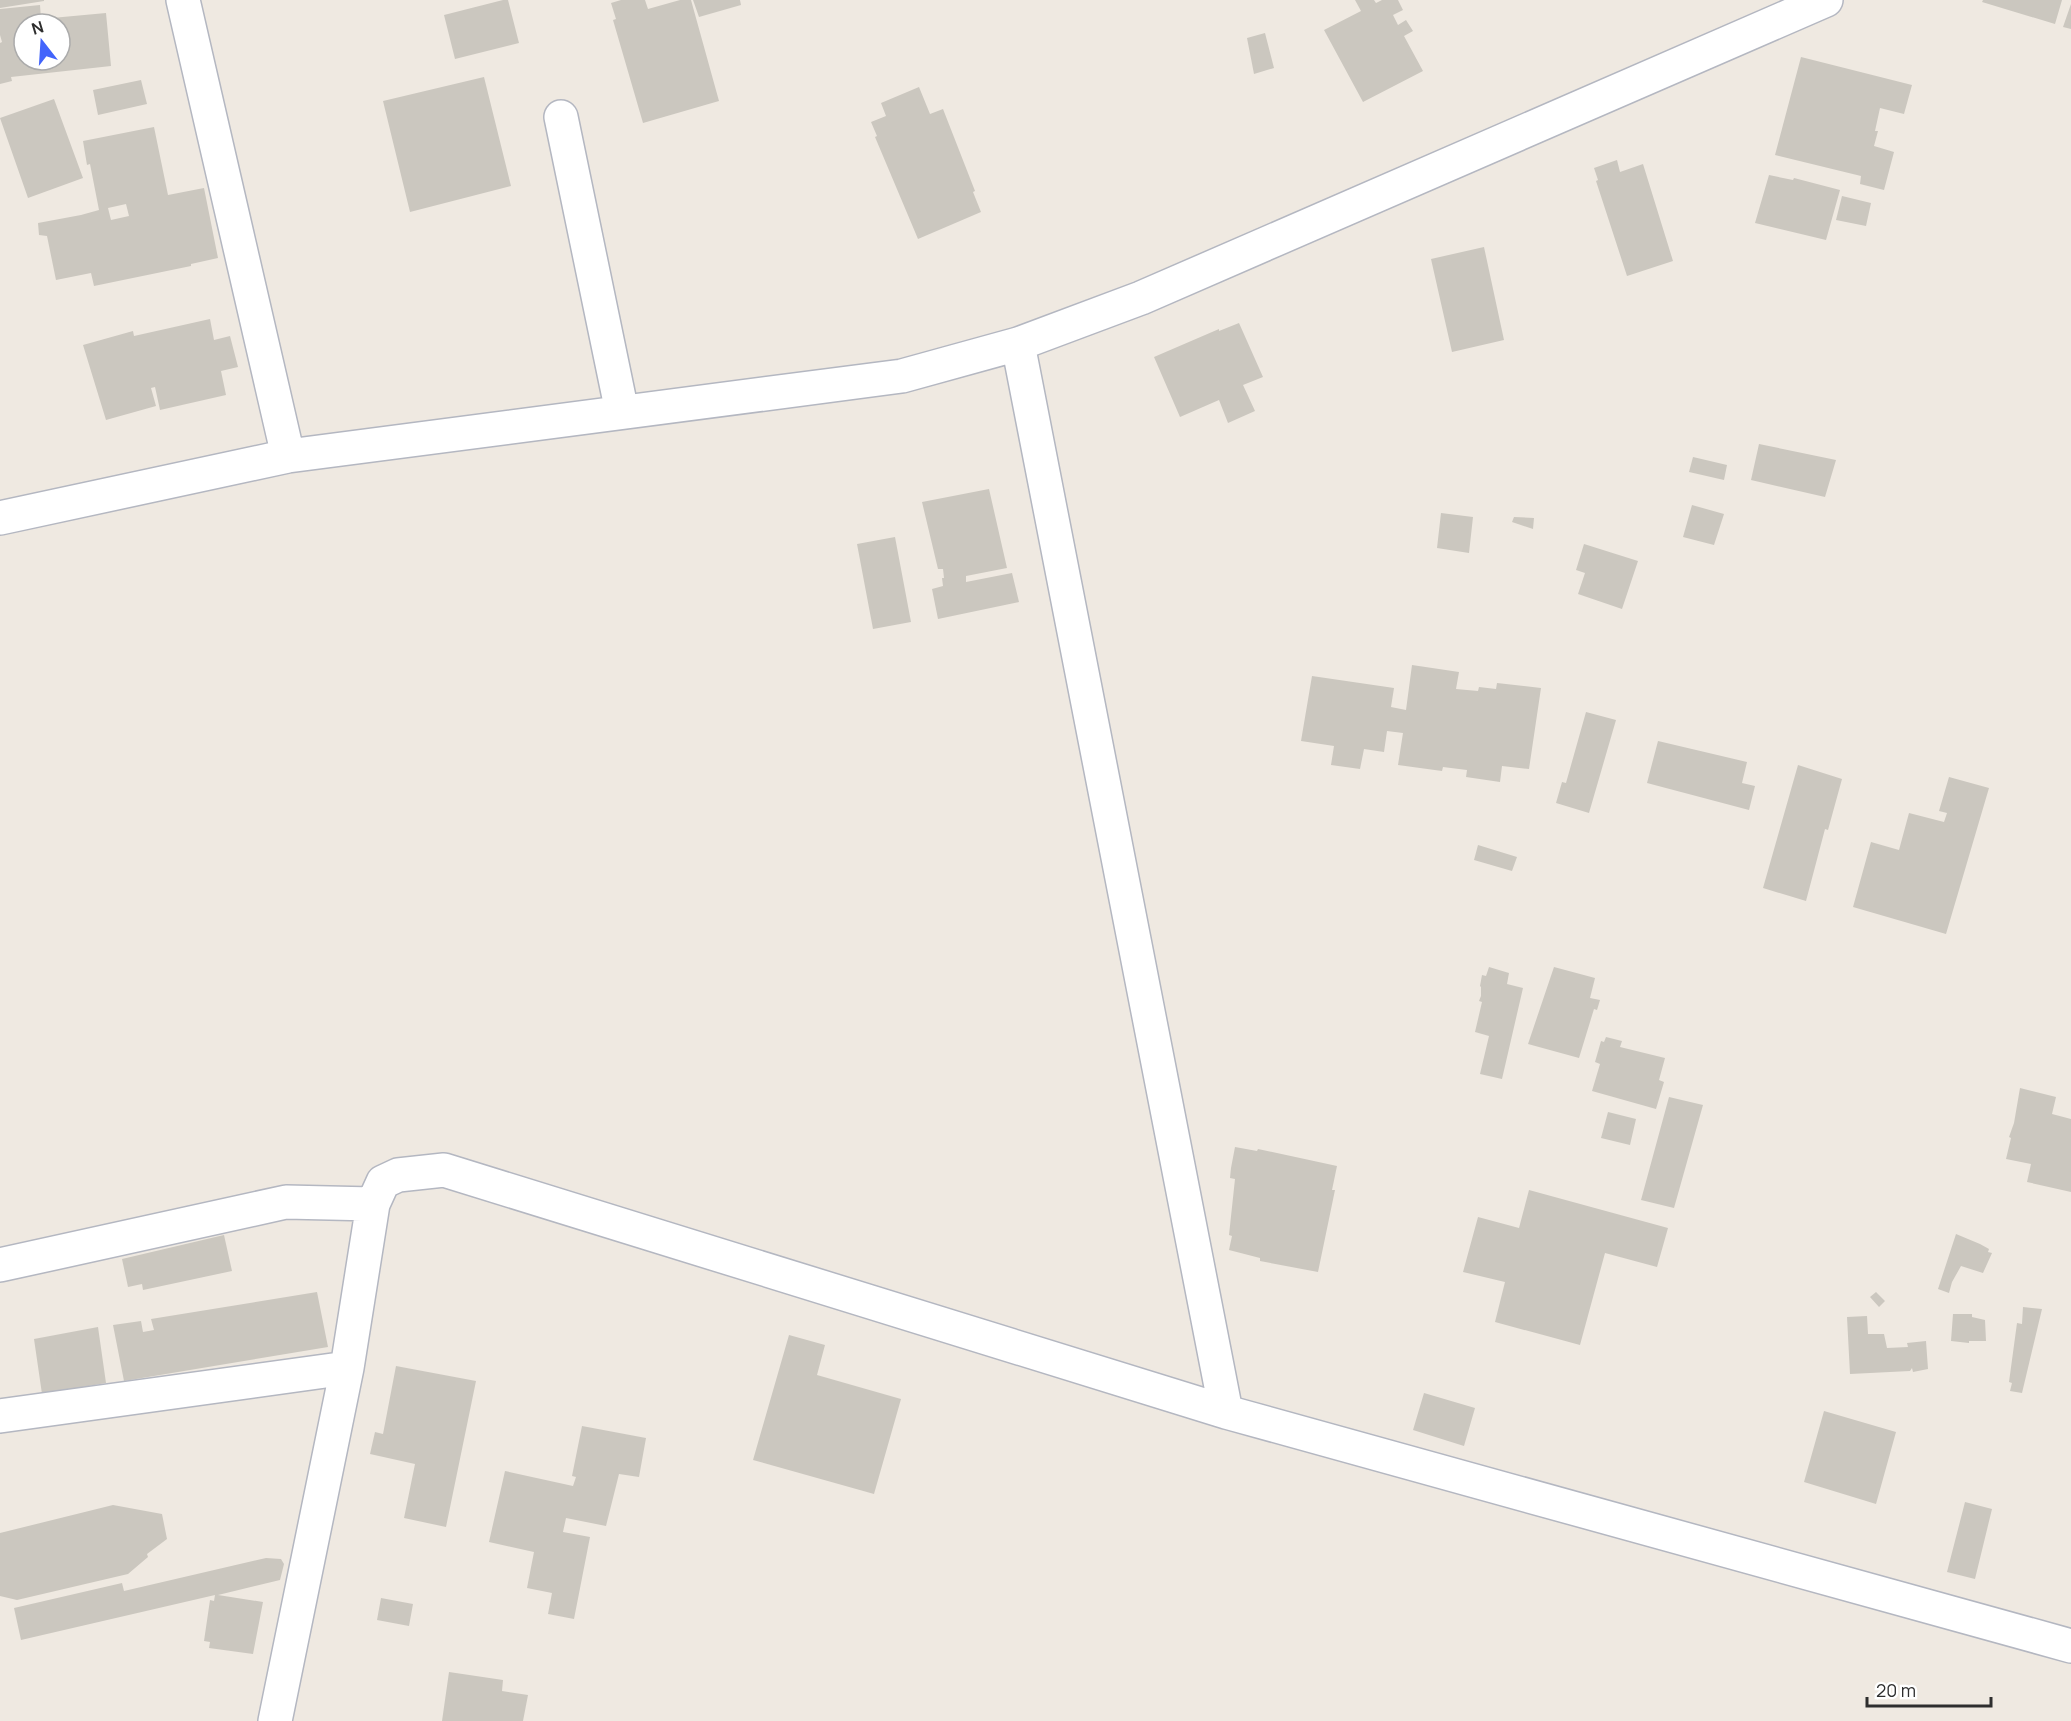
<svg xmlns="http://www.w3.org/2000/svg" width="2071" height="1721" font-family="Manrope,sans-serif">
  <style>
    .building { fill: #cbc7bf; fill-rule: evenodd }
    .lines { fill: none; stroke-linecap: round; stroke-linejoin: round }
    .minor-casing { stroke: #b4b7c1; stroke-width: 36 }
    .minor { stroke: #fff; stroke-width: 33 }
  </style>
  <rect width="100%" height="100%" fill="#efe9e1"/>
  <path class="building" d="M0 0H44V1L0 8Z
    M503 0H508L519 43 455 59 444 15Z
    M621 0H645L648 9 680 0H691L719 101 643 123 613 20 616 19 611 3Z
    M693 0H740L741 5 699 17Z
    M1355 0H1374L1376 3 1382 0H1398L1403 10 1393 15 1398 25 1406 20 1413 31 1404 36 1423 71 1363 102 1324 30 1361 11Z
    M1983 0H2062L2055 24 1982 2Z
    M2071 4V29L2063 27Z
    M40 5 41 19 106 13 111 66 11 77 12 81 0 84V43L2 42 0 35V9ZM24 24H60V60H24Z
    M1265 33 1274 68 1254 74 1247 38Z
    M1801 57 1912 85 1904 114 1880 108 1875 131H1878L1874 146 1894 152 1884 190 1860 184 1861 176 1775 155Z
    M484 77 511 186 410 212 383 101Z
    M141 80 147 104 98 115 93 90Z
    M919 87 930 114 943 109 975 191 973 192 981 212 918 239 875 137 877 136 871 122 886 116 881 103Z
    M54 99 83 178 28 198 0 118Z
    M154 127 168 195 204 188 218 258 191 264V266L94 286 91 273 56 280 47 236 39 235 38 223 81 215 99 210 90 164 87 165 83 141ZM126 204 129 216 111 220 108 208Z
    M1617 160 1620 172 1643 164 1673 261 1627 276 1596 181 1598 180 1594 168Z
    M1769 175 1793 180 1794 178 1840 190 1826 240 1755 223Z
    M1842 196 1871 203 1866 226 1836 220Z
    M1484 247 1504 340 1452 352 1431 259Z
    M210 319 214 340 230 336 238 367 221 371 226 395 160 410 155 387 151 388 156 406 106 420 83 345 133 331 134 336Z
    M1239 323 1263 377 1243 385 1255 411 1228 423 1219 400 1180 417 1154 357 1219 329V331Z
    M1759 444 1836 460 1825 497 1751 480Z
    M1693 457 1727 465 1724 480 1689 472Z
    M989 489 1007 568 966 576V582L1012 573 1019 602 938 619 932 589 943 586 942 578H944L943 569H938L922 502Z
    M1692 505 1724 514 1714 545 1683 537Z
    M1441 513 1473 517 1469 553 1437 548Z
    M1514 517 1534 518 1533 529 1512 522Z
    M895 537 911 622 873 629 857 544Z
    M1584 544 1638 561 1622 609 1578 594 1585 573 1576 570Z
    M1412 665 1459 672 1456 689 1478 691 1479 687 1496 689 1497 683 1541 688 1529 769 1502 766 1500 782 1466 777 1467 770 1443 767 1442 771 1398 765 1403 733 1387 731 1384 752 1364 749 1360 769 1331 765 1334 746 1301 741 1312 676 1394 688 1391 707 1406 710Z
    M1586 712 1616 720 1589 813 1556 803 1562 782 1566 783Z
    M1658 741 1747 762 1742 783 1755 786 1749 810 1647 783Z
    M1798 765 1842 779 1828 830 1825 829 1806 901 1763 888Z
    M1949 777 1989 788 1946 934 1853 907 1871 842 1899 850 1909 813 1944 822 1947 813 1939 811Z
    M1478 845 1517 857 1512 871 1474 860Z
    M1489 967 1509 973 1507 984 1523 988 1502 1079 1480 1074 1489 1036 1475 1032 1482 1002 1479 1001 1481 996V987L1480 986 1482 975 1486 976Z
    M1554 967 1595 978 1590 998 1600 1000 1597 1010 1594 1009 1579 1058 1528 1044Z
    M1606 1037 1622 1041 1620 1047 1665 1058 1659 1080 1664 1082 1656 1109 1592 1091 1600 1064 1595 1062 1601 1041 1604 1042Z
    M2020 1088 2056 1097 2052 1114 2071 1119V1192L2027 1182 2031 1164 2006 1159 2011 1138 2009 1137 2014 1123Z
    M1669 1097 1703 1105 1674 1208 1641 1200Z
    M1608 1112 1636 1119 1630 1145 1601 1138Z
    M1235 1147 1257 1151 1258 1149 1337 1166 1332 1190H1335L1318 1272 1260 1261V1258L1229 1250 1232 1236 1229 1235 1235 1179 1230 1178 1231 1168Z
    M1529 1190 1668 1228 1657 1267 1605 1253 1580 1345 1495 1322 1505 1282 1463 1272 1478 1217 1519 1228Z
    M1956 1234 1980 1244 1989 1249 1988 1252 1992 1253 1983 1273 1961 1266 1952 1282 1949 1293 1938 1289Z
    M224 1235 232 1271 143 1290 142 1284 128 1287 122 1259Z
    M317 1292 328 1347 124 1381 113 1325 141 1321 143 1332 154 1330 151 1319Z
    M1876 1292 1885 1301 1879 1307 1870 1297Z
    M2023 1307 2042 1309 2022 1393 2010 1391 2012 1383 2009 1382 2017 1323 2022 1324Z
    M1953 1314H1972V1317L1985 1320 1986 1341H1969V1343L1951 1341Z
    M1867 1316 1868 1334H1884L1887 1348 1908 1347 1907 1343 1926 1341 1928 1369 1913 1372 1912 1368 1910 1371 1850 1374 1847 1317Z
    M98 1327 106 1383 42 1394 34 1339Z
    M789 1335 825 1345 817 1375 901 1399 874 1494 753 1460Z
    M396 1366 476 1381 446 1527 404 1518 415 1464 370 1454 375 1432 383 1434Z
    M1424 1393 1475 1408 1464 1446 1413 1430Z
    M1824 1411 1896 1432 1876 1504 1804 1482Z
    M582 1426 646 1438 639 1477 619 1474 606 1526 566 1518 563 1532 590 1537 574 1619 548 1614 552 1593 527 1588 534 1552 489 1542 505 1471 573 1486 576 1477 572 1476Z
    M1965 1502 1992 1509 1975 1579 1947 1572Z
    M113 1505 162 1514 167 1539 147 1554 148 1557 128 1574 17 1600 0 1596V1533Z
    M266 1558 281 1559 284 1564 280 1580 218 1595 263 1602 253 1654 209 1648 210 1642 204 1641 210 1600 214 1601 215 1595 21 1640 14 1608 122 1583 124 1591Z
    M381 1598 413 1604 409 1626 377 1620Z
    M449 1672 503 1680 502 1691 528 1695 523 1721H442Z"/>
  <g class="lines">
    <g class="minor-casing">
      <path id="minor" d="M183 0 288 456
        M561 117 622 412
        M1018 344 1226 1412
        M0 518 288 456 902 376 1018 344 1141 298 1826 0
        M0 1265 286 1202 373 1204
        M0 1416 347 1368
        M275 1721 347 1368 373 1204 383 1182 398 1175 444 1170 1226 1412 2071 1646"/>
    </g>
    <use href="#minor" class="minor"/>
  </g>
  <g transform="translate(42 42) rotate(343)"><circle r="28" fill="#ffffff" stroke="#ababab" stroke-width="1.5"/>
  <path d="M0-4.5L10 22L0 15L-10 22Z" fill="#4264fb"/>
  <text y="-9" font-size="16" font-weight="bold" text-anchor="middle" fill="#2e2e2e">N</text>
  </g>
  <path d="M1867 1697v9h124v-9" fill="none" stroke="#2e2e2e" stroke-width="3"/>
  <text x="1876" y="1697" font-size="18" fill="#2e2e2e" stroke="#ffffff" stroke-width="4.5" paint-order="stroke">20 m</text>
</svg>
